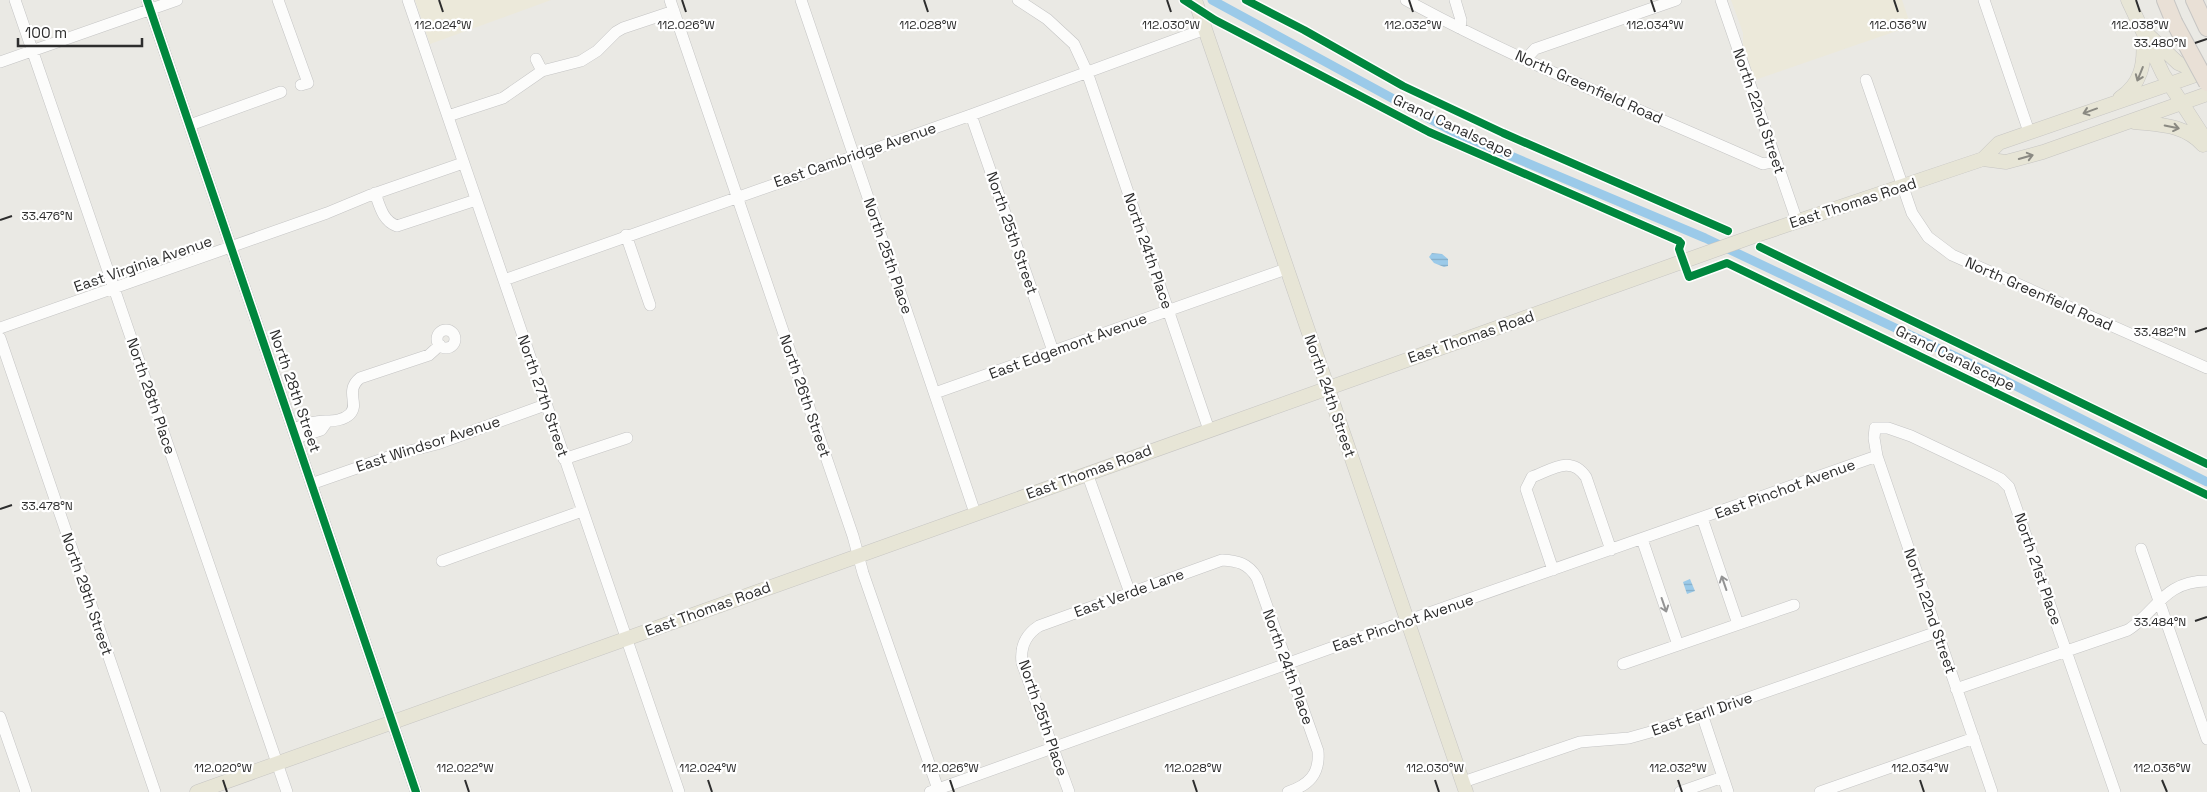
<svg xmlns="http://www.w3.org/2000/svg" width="2207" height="792" font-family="'Space Grotesk',sans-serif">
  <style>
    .education { fill: #ece9da }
    .water { fill: url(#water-rules) }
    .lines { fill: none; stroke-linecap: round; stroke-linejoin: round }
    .canal { stroke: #9bcae9; stroke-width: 9 }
    .minor-casing { stroke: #c4c4c4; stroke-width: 12 }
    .major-casing { stroke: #c6c5c3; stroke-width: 15 }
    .highway-casing { stroke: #c6c5c3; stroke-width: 18 }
    .minor { stroke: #fcfcfb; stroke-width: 11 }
    .major { stroke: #e7e5d6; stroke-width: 14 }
    .highway { stroke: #e9e0d6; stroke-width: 16 }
    .highway-bridge-casing { stroke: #c6c5c3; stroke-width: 18; stroke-linecap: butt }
    .highway-bridge { stroke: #e9e0d6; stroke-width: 16 }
    .cycleway-casing { stroke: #fff; stroke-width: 11 }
    .cycleway { stroke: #00873e; stroke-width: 8 }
    .oneway { stroke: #8a8982 }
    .oneway2 { stroke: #949494 }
    .ticks { fill: none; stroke: #2d2d2d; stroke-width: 2 }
    .labels { text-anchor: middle; stroke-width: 4.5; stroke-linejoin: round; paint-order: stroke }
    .street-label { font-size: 15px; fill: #2d2d2d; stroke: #fff }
    .ticks-label { font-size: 12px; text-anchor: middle; fill: #2d2d2d; stroke: #fff; stroke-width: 4.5; stroke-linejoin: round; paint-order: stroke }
  </style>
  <defs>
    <pattern id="water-rules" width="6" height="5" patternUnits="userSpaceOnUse" patternTransform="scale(1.25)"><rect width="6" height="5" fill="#9bcae9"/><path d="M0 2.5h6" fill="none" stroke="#86aec8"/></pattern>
  </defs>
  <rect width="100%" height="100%" fill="#eae9e4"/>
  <path class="education" d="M415 0H551L430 44Z
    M1731 0H1902L1911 26 1755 80 1743 45V33Z"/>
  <path class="water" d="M1432 253 1442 254 1448 259V266L1444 267 1434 263 1429 257Z
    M1690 579 1695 591 1687 594 1683 582Z"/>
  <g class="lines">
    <path class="canal" d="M1212 0 1454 132 1705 238 1982 369 2207 482"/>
    <g class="minor-casing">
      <path id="minor" d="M15 0 287 792
        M147 0 416 792
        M278 0 308 83 301 85
        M408 0 679 792
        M670 0 853 536 863 573 939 792
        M801 0 975 513
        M1018 0 1047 19 1074 44 1087 72 1209 430
        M1406 0C1521 63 1644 111 1763 164L1776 161
        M1455 0 1461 20 1460 28
        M1721 0 1797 221
        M1984 0 2029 132
        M536 59 542 71
        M1526 59 1535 49 1676 0
        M0 62 177 0
        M1866 80 1912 213 1928 237 1952 255 2207 368
        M971 115 1053 351
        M448 116 503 98 542 71 581 61 597 51 616 32 623 28 674 11
        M190 125 281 92
        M375 193C380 207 383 221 397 226L476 200
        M626 235 650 305
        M504 280 971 115 1205 29
        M0 328 327 213 368 196 463 163
        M437 339a9 9 0 1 1 18 0a9 9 0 1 1-18 0Z
        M0 338 155 792
        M935 393 1286 269
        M293 429C300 427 308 423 316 422 325 420 341 423 350 414 360 404 344 391 360 378L429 355 440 345
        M296 438 321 430 326 423
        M564 459 627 438
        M1087 473 1130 593
        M311 484 394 455 437 444 545 405
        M1702 518 1738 624
        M1642 539 1678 645
        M2141 549 2207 739
        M442 561 582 511
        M1553 570 1526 489 1532 477C1553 469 1571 455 1586 477L1611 550
        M1623 664 1794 605
        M1956 689 2128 630C2157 611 2164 581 2207 581
        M1702 714 1728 792
        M0 717 26 792
        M1463 782 1580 742 1629 738 1654 731 1937 632
        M930 792 1392 626 1877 456
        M1069 792 1022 663C1020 647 1025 635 1039 626L1222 560C1238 561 1248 563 1257 578L1318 751C1320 774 1309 785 1288 792
        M1680 792 1723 777
        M1820 792 1974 738
        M1992 792 1877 456 1874 438 1875 428H1888L1911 436 1987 472 2001 479 2009 487 2115 792"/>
    </g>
    <g class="major-casing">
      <path id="major" d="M1195 0 1466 792
        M2128 0 2163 74 2207 142
        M2145 32 2178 63 2204 74
        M2120 98C2141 84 2145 64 2143 41
        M2134 122C2160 125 2184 124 2203 145
        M1983 159 1999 143 2207 71
        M197 792 1757 235 1983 159 2006 162 2043 152 2207 94"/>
    </g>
    <g class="highway-casing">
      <path id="highway" d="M2165 0 2174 22
        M2194 0 2207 28"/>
    </g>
    <use href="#minor" class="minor"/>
    <use href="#major" class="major"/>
    <use href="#highway" class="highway"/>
    <g class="highway-bridge-casing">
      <path id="highway-bridge" d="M2174 22 2207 83"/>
    </g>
    <use href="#highway-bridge" class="highway-bridge"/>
    <g class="cycleway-casing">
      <path id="cycleway" d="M147 0 416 792
        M1184 0 1215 20 1429 132 1679 241 1681 243 1679 249 1689 277 1727 263 2207 495
        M1246 0 1304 30 1403 86 1503 133 1728 231
        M1760 247 2207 464"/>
    </g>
    <use href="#cycleway" class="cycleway"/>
  </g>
  <defs><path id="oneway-shaft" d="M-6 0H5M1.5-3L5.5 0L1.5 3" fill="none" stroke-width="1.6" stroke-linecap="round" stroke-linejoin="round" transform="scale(1.25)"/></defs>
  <g class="oneway">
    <use href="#oneway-shaft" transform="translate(2140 74) rotate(112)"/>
    <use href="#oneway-shaft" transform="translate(2090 111) rotate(160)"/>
    <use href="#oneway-shaft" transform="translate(2172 127) rotate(12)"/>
    <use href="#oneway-shaft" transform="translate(2026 157) rotate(-16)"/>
  </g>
  <g class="oneway2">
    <use href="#oneway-shaft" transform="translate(1724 583) rotate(-109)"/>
    <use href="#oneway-shaft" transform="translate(1664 605) rotate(71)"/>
  </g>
  <path class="ticks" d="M439 0 443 12M682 0 686 12M924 0 928 12M1167 0 1171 12M1409 0 1413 12M1651 0 1655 12M1894 0 1898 12M2136 0 2140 12M2195 43 2207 39M0 220 12 216M2195 332 2207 328M0 509 12 505M2195 621 2207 617M223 780 227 792M465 780 469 792M708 780 712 792M950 780 954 792M1193 780 1197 792M1435 780 1439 792M1678 780 1682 792M1920 780 1924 792M2162 780 2167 792"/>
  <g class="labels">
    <g class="street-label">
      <text transform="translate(1589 87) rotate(24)" y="5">North Greenfield Road</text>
      <text transform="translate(1759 111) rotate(71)" y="5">North 22nd Street</text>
      <text transform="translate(1453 126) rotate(25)" y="5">Grand Canalscape</text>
      <text transform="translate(855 155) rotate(-19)" y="5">East Cambridge Avenue</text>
      <text transform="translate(1853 203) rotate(-18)" y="5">East Thomas Road</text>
      <text transform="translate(1012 233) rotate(71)" y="5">North 25th Street</text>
      <text transform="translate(1148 251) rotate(71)" y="5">North 24th Place</text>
      <text transform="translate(888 256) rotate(71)" y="5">North 25th Place</text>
      <text transform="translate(143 264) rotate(-19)" y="5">East Virginia Avenue</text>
      <text transform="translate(2039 294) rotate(24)" y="5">North Greenfield Road</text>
      <text transform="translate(1471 337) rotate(-19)" y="5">East Thomas Road</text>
      <text transform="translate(1068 346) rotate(-20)" y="5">East Edgemont Avenue</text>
      <text transform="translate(1955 358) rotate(26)" y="5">Grand Canalscape</text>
      <text transform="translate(295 391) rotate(71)" y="5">North 28th Street</text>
      <text transform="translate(151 396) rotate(71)" y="5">North 28th Place</text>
      <text transform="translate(543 396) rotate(71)" y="5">North 27th Street</text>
      <text transform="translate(805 396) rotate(71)" y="5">North 26th Street</text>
      <text transform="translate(1330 396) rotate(71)" y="5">North 24th Street</text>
      <text transform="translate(428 444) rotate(-18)" y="5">East Windsor Avenue</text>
      <text transform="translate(1089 472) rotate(-20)" y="5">East Thomas Road</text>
      <text transform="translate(1785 489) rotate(-20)" y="5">East Pinchot Avenue</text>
      <text transform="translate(2038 569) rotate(71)" y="5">North 21st Place</text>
      <text transform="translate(1129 593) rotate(-20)" y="5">East Verde Lane</text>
      <text transform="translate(87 594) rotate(71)" y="5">North 29th Street</text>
      <text transform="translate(708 609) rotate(-20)" y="5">East Thomas Road</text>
      <text transform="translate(1930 611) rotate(71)" y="5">North 22nd Street</text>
      <text transform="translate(1403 623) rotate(-19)" y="5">East Pinchot Avenue</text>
      <text transform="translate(1288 667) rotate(70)" y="5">North 24th Place</text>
      <text transform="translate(1702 714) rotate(-19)" y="5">East Earll Drive</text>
      <text transform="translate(1043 718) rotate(71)" y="5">North 25th Place</text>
    </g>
  </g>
  <g class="ticks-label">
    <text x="443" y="29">112.024°W</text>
    <text x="686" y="29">112.026°W</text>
    <text x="928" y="29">112.028°W</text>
    <text x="1171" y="29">112.030°W</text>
    <text x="1413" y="29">112.032°W</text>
    <text x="1655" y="29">112.034°W</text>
    <text x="1898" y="29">112.036°W</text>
    <text x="2140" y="29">112.038°W</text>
    <text x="2160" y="47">33.480°N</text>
    <text x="47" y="220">33.476°N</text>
    <text x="2160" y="336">33.482°N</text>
    <text x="47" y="510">33.478°N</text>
    <text x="2160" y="626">33.484°N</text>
    <text x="223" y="772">112.020°W</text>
    <text x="465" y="772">112.022°W</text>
    <text x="708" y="772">112.024°W</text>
    <text x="950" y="772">112.026°W</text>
    <text x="1193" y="772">112.028°W</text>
    <text x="1435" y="772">112.030°W</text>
    <text x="1678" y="772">112.032°W</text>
    <text x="1920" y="772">112.034°W</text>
    <text x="2162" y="772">112.036°W</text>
  </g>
  <path d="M18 38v8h124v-8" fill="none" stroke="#2d2d2d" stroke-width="2.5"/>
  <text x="25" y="38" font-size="15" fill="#2d2d2d" stroke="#ffffff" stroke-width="4" paint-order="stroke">100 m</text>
</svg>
